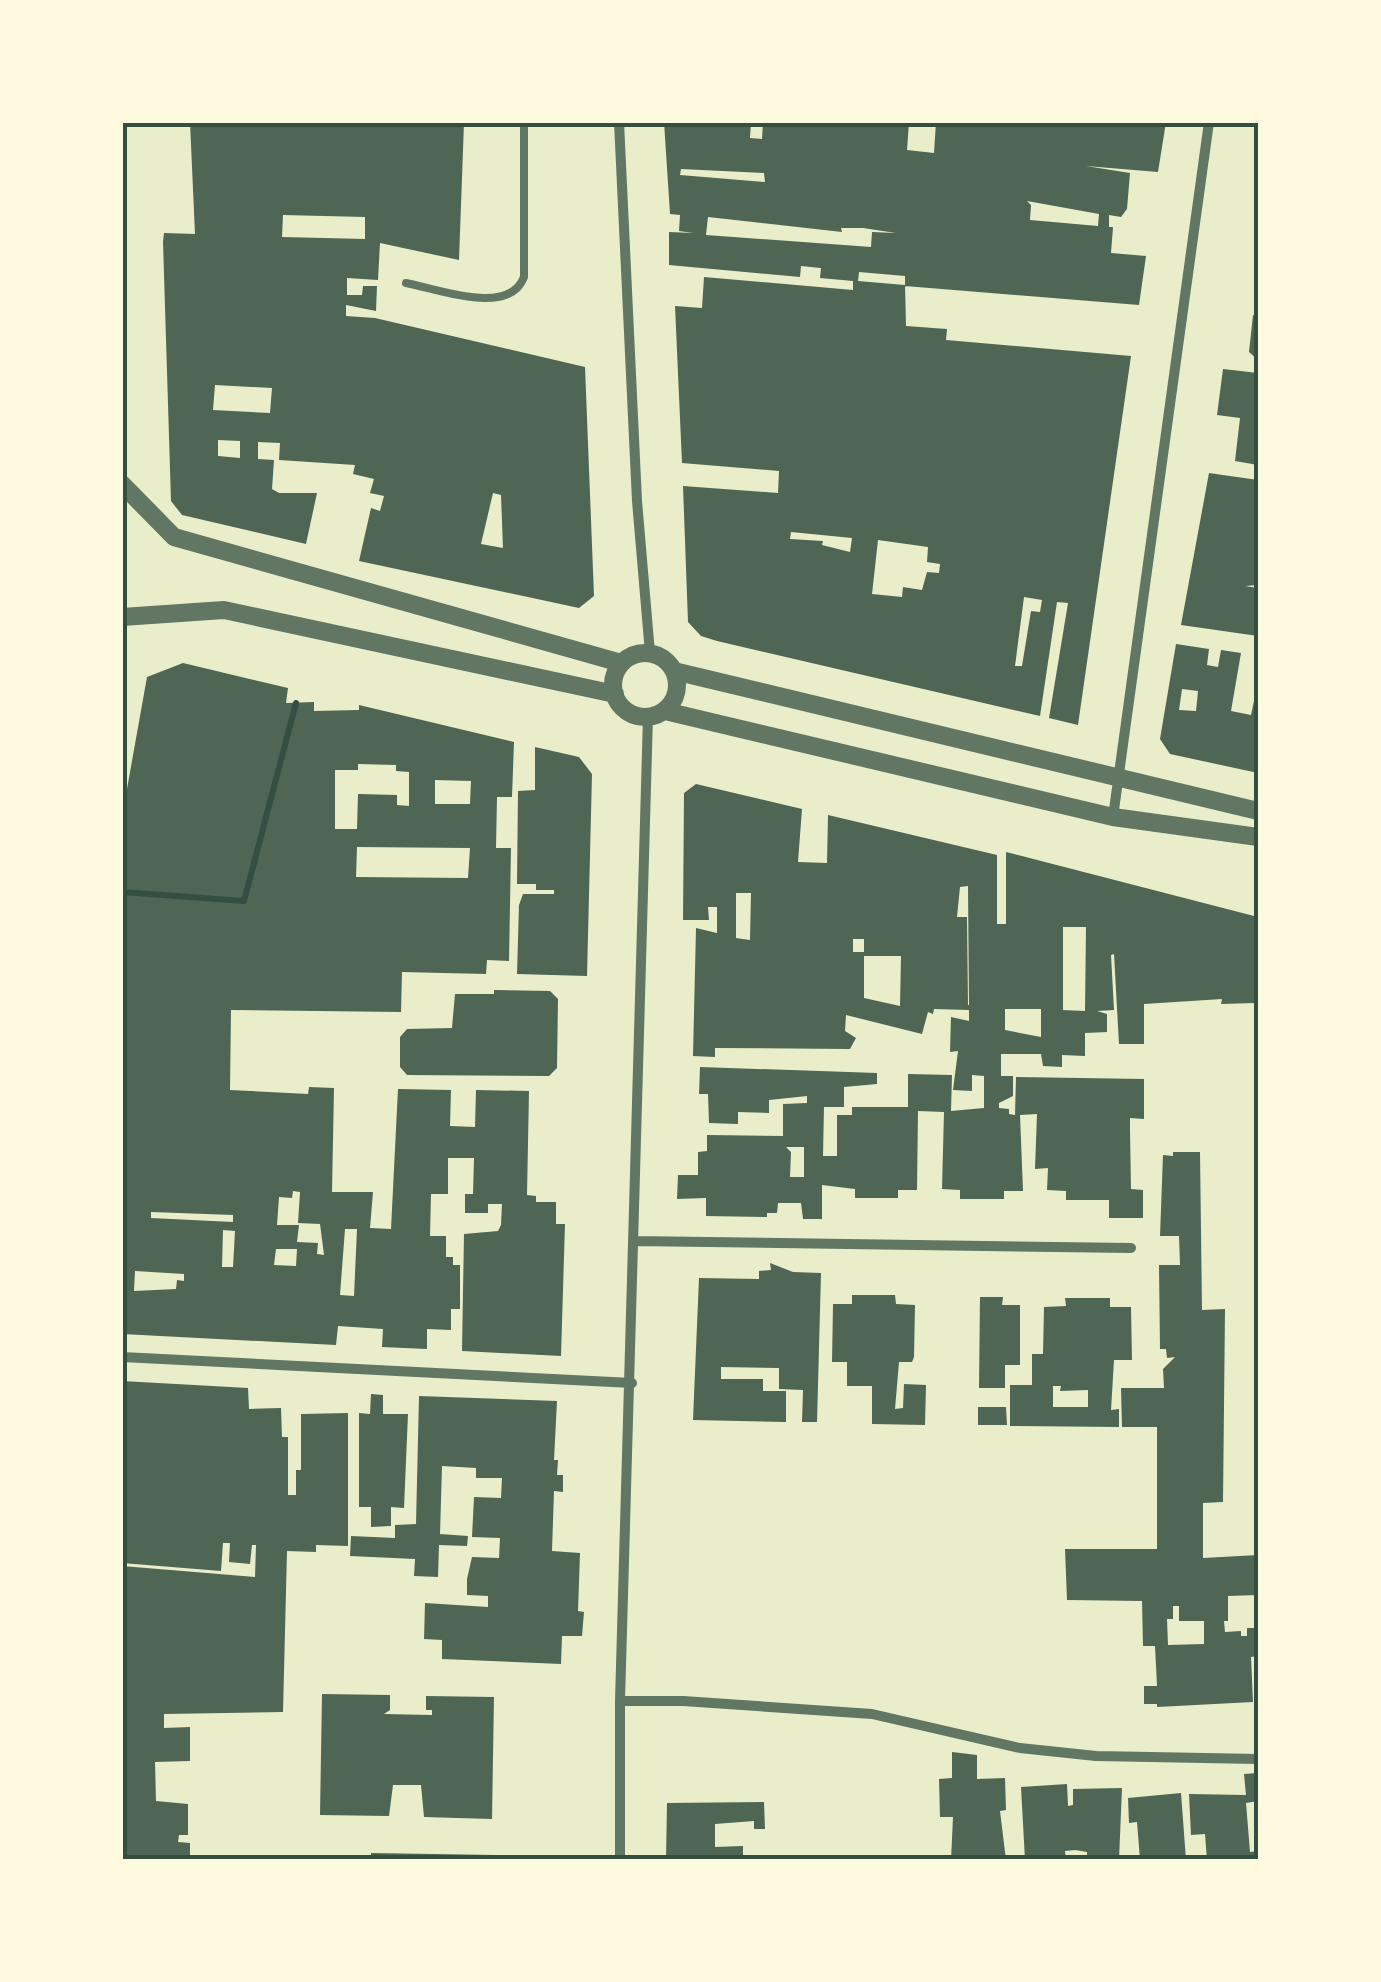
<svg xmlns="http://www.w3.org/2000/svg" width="1381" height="1982" font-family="'Fira Sans Condensed',sans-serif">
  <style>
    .building { fill: #4f6655; fill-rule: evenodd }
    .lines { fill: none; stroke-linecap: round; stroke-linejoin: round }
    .path { stroke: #344e41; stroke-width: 6 }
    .service { stroke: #617663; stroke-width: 8 }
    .minor { stroke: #617663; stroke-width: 10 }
    .tertiary { stroke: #617663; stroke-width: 18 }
    .neatline { fill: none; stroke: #344e41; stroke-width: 4 }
  </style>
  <rect width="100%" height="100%" fill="#e9edc9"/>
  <path class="building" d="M190 122 464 123 459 260 380 243 378 280 347 278V295H362L363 286H377L376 311 346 305V316L375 318 585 367 594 596 579 608 359 561 371 508 380 511 384 496 370 493 374 479 353 474 355 465 279 460 280 443 258 442V459L274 460 272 489 279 493H317L306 544 182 515 171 501 163 242 164 233 195 234ZM283 215 365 217V239L282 237ZM215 385 272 388 270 413 213 410ZM218 440 240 441V458L218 456ZM493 493 501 495 503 548 481 544Z
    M664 122H751L750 138 762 139 763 122H909L907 150 934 153 936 122H1166L1158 172 1086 166 1130 173 1127 209 1121 217 1109 215V227H1113L1111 253 1146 256 1139 305 905 286V276L859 272 858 281 905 285 906 326 947 329 946 340 1131 356 1078 725 1049 718 1068 603 1057 602 1040 716 717 641 701 636 688 622 683 486 778 493 779 471 682 463 675 306 702 308 704 277 853 290V281L820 278 821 268 801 266 800 277 669 265V232L694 233 679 231 680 215 670 214ZM681 169 764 173 765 182 680 175ZM1027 201 1099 214 1098 226 1030 220 1031 205ZM708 217 842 232 841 228H863L896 233 872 232 871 247 706 235ZM791 532 852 538 850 552 822 545 823 541 790 539ZM878 540 928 547 927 562 940 564 939 573 927 572 922 590 903 587 902 597 872 594ZM1024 597 1042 600 1040 612 1031 611 1022 666H1015Z
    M1253 315H1258V360L1249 352Z
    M1223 369 1258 373V465L1235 461 1240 418 1217 415Z
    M1209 473 1258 480V585L1245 586 1258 588V636L1181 625Z
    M1176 644 1209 649 1207 665 1218 667 1221 650 1241 653 1231 711 1251 715 1258 682V773L1170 754 1160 739ZM1182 689 1198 691 1196 711 1179 710Z
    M183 663 288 688 286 703 314 702V711L359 710V705L514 742 512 797H497L496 848H511L509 961 487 960 486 974 402 972 401 1012 231 1010 230 1090 308 1094 309 1087 334 1088 332 1192H373L370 1228 391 1229 398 1089 451 1090 450 1126 475 1127 476 1090 529 1091 527 1195 536 1196V1202H556V1224H565L561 1356 462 1351 464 1234 498 1231 501 1225 502 1204H488V1213H465V1194H473L474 1158H448V1194H431L430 1236H446V1257H453V1265H460V1309H451V1330L427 1329V1349L382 1347 383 1329 338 1326 336 1345 122 1334V817L147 677ZM358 764 396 765V771L409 772V806L397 805V795L358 794 357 829H335V770H358ZM435 780 471 781 470 804H435ZM357 847 470 848 468 878 356 877ZM293 1191 300 1192 298 1223 320 1224 324 1255 317 1254 318 1243 297 1242 299 1225H277L279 1197 292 1198ZM151 1212 233 1215V1222L151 1218ZM345 1229H357L354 1296 340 1295ZM223 1230 235 1231 233 1267H222ZM276 1249H297L296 1266 274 1265ZM135 1271 184 1274V1281L177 1280 176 1289 134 1291Z
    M535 747 579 757 592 774 587 976 517 974 519 905 523 894H554V890H536V884H517L518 791 535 790Z
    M696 784 802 809 798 862 827 863 828 815 997 855V924H1006V852L1254 916V933H1258L1255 1003 1221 1004 1222 999 1144 1004V1044H1119L1114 954 1111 955 1114 1010 1097 1011 1107 1014V1032L1085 1033V1056L1062 1055V1067L1043 1066 1041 1054H1001V1076H1013V1096L999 1103V1108L1009 1109V1114L1015 1115 1016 1077 1144 1079V1119L1130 1118V1131L1131 1189 1143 1190V1218H1109V1200H1066V1191L1047 1190 1048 1168 1035 1169 1037 1114 1020 1115 1023 1191H1004V1199H960V1190L942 1189 944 1112 918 1111 917 1190H898V1198H855V1189L822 1185V1219H803L801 1203H778L777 1213H767V1217L706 1216V1198L677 1199 678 1175H698V1152L707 1151V1135L783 1136V1104L807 1103V1096L769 1100V1113L738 1112V1124L709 1123 708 1094H699L700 1067 877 1073V1084L844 1087V1107H824L823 1156H837V1115H852V1107H908V1074L952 1075 951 1111 984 1108V1076L972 1075V1091L953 1090 958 1051 950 1052 951 1017 969 1021V1010L934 1009 933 1014 928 1012 922 1034 846 1015 845 1031 856 1038 850 1049 715 1048V1057L693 1056 696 928 717 933V907H708L709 920H683L684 793ZM968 886 969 1005H968L967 917H957L960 887ZM736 893H751L750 940 736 938ZM1063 927H1086L1085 1011 1063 1010ZM853 939H864V956H901L900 1006 864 998V952H853ZM1005 1009H1041V1037L1005 1030ZM786 1147H804V1177H790L791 1152Z
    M494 990 550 991 558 999 557 1068 549 1076 407 1075 400 1067V1037L407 1029 452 1028 455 994H494Z
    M1173 1152H1200L1202 1310 1225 1309 1223 1502 1203 1503V1558L1258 1555V1595L1228 1596V1621H1224L1225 1632 1241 1631V1636H1247V1628H1258V1656L1251 1657 1253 1702 1157 1707V1704H1144V1686H1157L1155 1646H1143L1142 1601 1067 1600 1065 1549H1157V1427H1122L1121 1388H1164L1163 1369 1175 1357 1167 1358 1166 1349H1160L1159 1265H1180L1179 1236H1160L1163 1155 1173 1156ZM1173 1606H1179V1621H1204V1644L1168 1645 1167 1619H1173Z
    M770 1263 793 1272 821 1273 817 1422H802L803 1390 779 1389V1368L721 1367V1379H763V1391H786V1422L693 1420 699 1278 759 1279V1271L771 1270Z
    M852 1295H895L896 1304 915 1305 914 1357 912 1362H899L895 1409 903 1408 904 1384 926 1385 925 1425 872 1424V1386H847V1362H832L833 1304H852Z
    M980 1297H1003L1002 1305H1020V1365H1005V1388H979Z
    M1065 1298H1110V1307H1131L1132 1360H1114L1111 1410 1119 1409V1427L1010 1426V1385H1032V1354H1043L1044 1307 1066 1306ZM1053 1386H1061L1060 1391 1088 1390V1407H1053Z
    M122 1381 248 1388 249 1409 281 1408 282 1437H288V1495H296V1470H301V1414L348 1413V1546L316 1545V1552L287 1551 283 1712 164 1714V1728L190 1727V1761L155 1762 156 1801 188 1804V1835H179L178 1842 190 1843V1860H122V1566L255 1577 256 1545H252L250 1564 229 1562 230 1543H223L221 1571 122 1563Z
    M371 1394 383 1395V1414H408L404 1508 391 1507V1526L371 1527V1507H359V1413L370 1414Z
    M419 1396 557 1401 554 1460H558L557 1475H563V1492L554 1491 552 1551 580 1553 578 1611 584 1612 582 1636H562L561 1664 442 1659V1640L424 1639 425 1603 488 1607V1596L467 1595V1579L472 1557 499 1558 500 1538 472 1537 474 1497 501 1498 502 1478H476V1468L442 1466 440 1534 468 1536 467 1546 439 1545 438 1577 414 1576 415 1559 350 1556 351 1536 395 1538V1525L416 1524Z
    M978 1407H1006L1007 1425H978Z
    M322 1694 390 1695V1710L384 1714 432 1715V1710H426V1696L494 1697 492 1819 424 1817 421 1785H393L389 1816 320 1815Z
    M952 1752 977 1755V1779L1005 1778 1006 1810 1000 1811 1006 1860H951L953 1817H940L939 1779 952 1778Z
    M1258 1773V1801L1246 1803 1250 1852 1258 1851V1860H1207L1205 1834 1191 1835 1189 1794 1246 1795 1244 1774Z
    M1067 1784 1068 1806 1073 1805V1789L1122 1788 1119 1860H1087V1852L1075 1850 1065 1851 1066 1860H1025L1021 1787Z
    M1181 1793 1186 1860H1140L1137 1822 1129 1823 1128 1798Z
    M764 1802 765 1829H754V1821L715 1824V1847L743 1846V1860H666L667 1803Z
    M371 1853 563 1856V1860H371Z"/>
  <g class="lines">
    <path class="path" d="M122 892 244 901 296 703"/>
    <path class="service" d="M406 283C438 289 509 317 524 277V122"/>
    <path class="minor" d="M619 122 637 501 650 653
      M1113 817 1209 122
      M633 1241 1131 1248
      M122 1357 632 1383
      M620 1701H683L872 1714 1020 1748 1096 1756 1258 1759
      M620 1860V1701L648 716"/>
    <path class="tertiary" d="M122 484 174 537 621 663
      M122 617 224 610 615 694
      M613 685a32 32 0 1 1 64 0a32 32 0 1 1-64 0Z
      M674 671 1258 811
      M665 711 1113 817 1258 837"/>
  </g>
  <rect width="1381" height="1982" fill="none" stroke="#fefae0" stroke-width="250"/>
  <rect x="125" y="125" width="1131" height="1732" class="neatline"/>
</svg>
